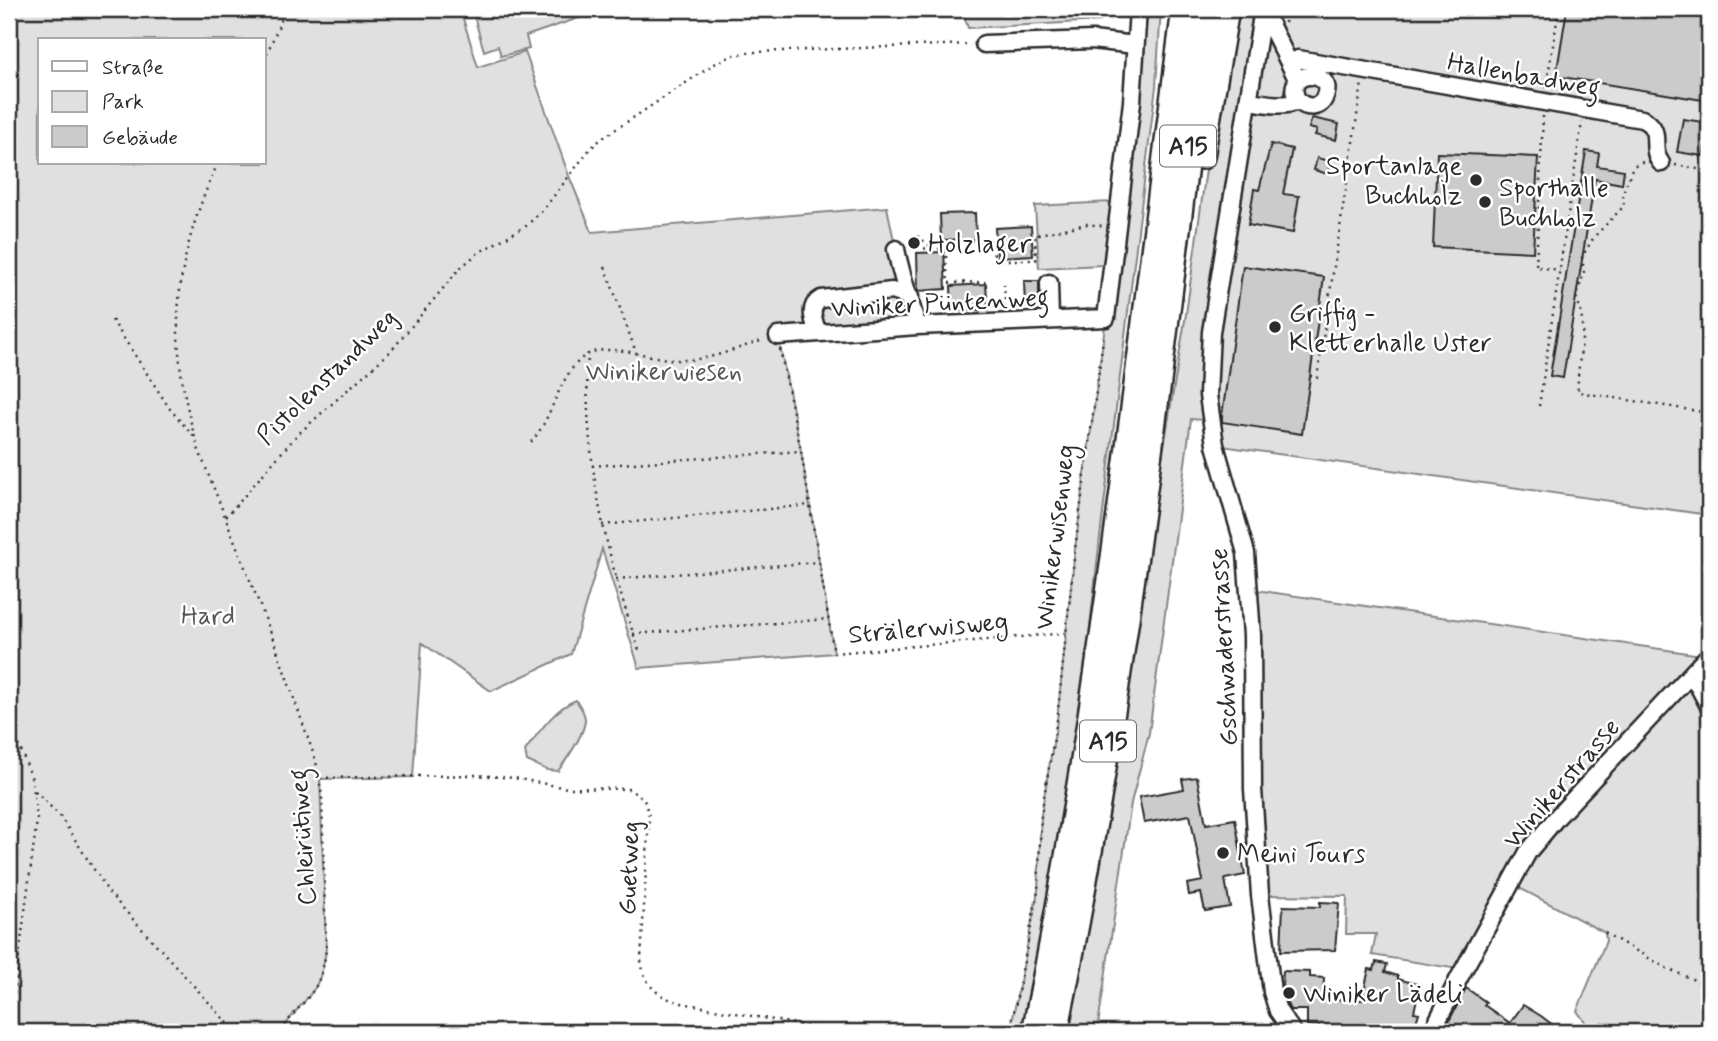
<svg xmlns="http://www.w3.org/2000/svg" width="1718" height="1041" font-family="Mynerve,sans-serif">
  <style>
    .green { fill: #e0e0e0; stroke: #868686; stroke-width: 2; fill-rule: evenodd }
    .building { fill: #cbcbcb; stroke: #2b2b2b; stroke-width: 2 }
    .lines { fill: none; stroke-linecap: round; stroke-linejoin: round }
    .minor-casing { stroke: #2b2b2b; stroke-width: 21 }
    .highway-casing { stroke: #2b2b2b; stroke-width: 28 }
    .path { stroke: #2b2b2b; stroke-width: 2.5; stroke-dasharray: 2 5; stroke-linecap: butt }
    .minor { stroke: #fff; stroke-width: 16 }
    .highway { stroke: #fff; stroke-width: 23 }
    .poi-dot { fill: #2b2b2b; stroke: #fff; stroke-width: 2.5 }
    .labels { text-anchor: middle; stroke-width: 5; stroke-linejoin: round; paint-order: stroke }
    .shield { fill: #fff; stroke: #6b6b6b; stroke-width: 2 }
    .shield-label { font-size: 24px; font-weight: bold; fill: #2b2b2b }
    .street-label { font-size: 26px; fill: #2b2b2b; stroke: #fff }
    .poi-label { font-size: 26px; fill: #2b2b2b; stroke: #fff; text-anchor: start }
    .park-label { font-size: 26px; fill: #585858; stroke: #fff }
  </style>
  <rect width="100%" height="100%" fill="#fff"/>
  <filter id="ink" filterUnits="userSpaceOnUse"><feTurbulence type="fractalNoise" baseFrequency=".0143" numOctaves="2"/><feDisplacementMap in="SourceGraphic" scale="14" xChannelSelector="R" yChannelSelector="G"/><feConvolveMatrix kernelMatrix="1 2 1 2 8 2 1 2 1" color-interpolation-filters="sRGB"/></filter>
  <g filter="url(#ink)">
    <path class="green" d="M9 9H460L478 67 525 52 569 176 592 232 887 207 903 284 917 326 778 336 801 451 834 653 639 668 602 549 571 654 491 691 422 643 413 777 320 779 326 948C325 961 322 974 316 986 306 1003 290 1014 282 1032H9ZM40 40H264V163H40Z
      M472 9H605L526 36 529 49 501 56 498 46 484 51Z
      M962 9H1097L1100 21 968 28Z
      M1138 9H1161L1156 86 1100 537 1079 724 1052 884 1023 1032H1010L1038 891 1041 815 1057 720 1075 549 1106 318Z
      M1234 9H1258L1206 331 1201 371 1204 420 1191 419 1149 733 1131 803 1097 1032H1067L1186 314 1210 141Z
      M1270 9H1709V515L1215 445 1214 365Z
      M1111 202 1103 265 1039 268 1035 206Z
      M1249 589 1708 656 1702 663 1709 672V1032H1593L1577 1011 1606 941 1605 933 1510 883 1458 969 1372 955 1376 934H1346L1347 896 1260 895Z
      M576 700C580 706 586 714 585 721 583 736 567 759 558 771L547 770 527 761 525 751C538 733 555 708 576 700Z"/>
    <path class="building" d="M1567 9H1709V101L1556 76Z
      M1312 118 1339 124 1336 140 1315 135 1317 130 1309 128Z
      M1683 119 1709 123 1703 156 1677 152Z
      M1271 144 1292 149 1283 194 1299 196 1293 233 1248 225 1254 189 1259 190Z
      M1586 151 1599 153 1597 166 1624 170 1622 184 1595 179 1563 378 1550 376Z
      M1437 153 1538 157 1533 252 1433 247Z
      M1317 158 1330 161 1328 174 1314 170Z
      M975 213 976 239 941 240 940 214Z
      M1031 226 1033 255 997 257 995 228Z
      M944 252 946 289 918 291 917 253Z
      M1243 266 1324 277 1302 434 1222 422V416Z
      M1024 281H1039V306H1025Z
      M986 284 988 310 952 311 951 286Z
      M1197 777 1206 824 1235 819 1245 875 1225 879 1230 907 1205 911 1201 893 1189 895 1187 884 1203 881 1190 815 1144 823 1139 797 1184 789 1182 779Z
      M1320 902 1339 903 1335 950 1281 951 1283 906 1320 907Z
      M1376 962 1387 964 1385 972 1398 976V979L1420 985 1414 1012 1419 1013 1413 1032H1359L1360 1030 1319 1028V1026L1307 1025V1010H1290L1288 1006 1282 990 1283 971 1310 972V977L1324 978 1323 999 1362 1000 1369 969 1374 970Z
      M1466 988 1486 1002 1484 1005 1510 1023 1523 1005 1541 1016 1562 1032H1463L1448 1023Z"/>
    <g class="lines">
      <g class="minor-casing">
        <path id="minor" d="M1263 9 1211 332 1208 395 1215 445 1246 553 1252 635 1253 789 1260 895 1272 992 1278 1011 1293 1032
          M1263 10 1298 81
          M984 44 1092 40 1135 45
          M1298 59 1642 119C1665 130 1648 147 1661 163
          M1249 101C1266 103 1282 108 1298 101 1307 109 1321 109 1325 96 1336 68 1280 69 1298 101
          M896 249C901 276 910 300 917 326
          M1049 283 1050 320
          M818 333C814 321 807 307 821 299L892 291 910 297
          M778 336 917 326 1106 318 1132 102 1138 9
          M1692 674 1709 706
          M1432 1032 1459 978 1528 852 1558 816 1709 655"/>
      </g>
      <g class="highway-casing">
        <path id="highway" d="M1202 157 1227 9
          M1034 1032C1103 694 1139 351 1184 9
          M1056 1032C1125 694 1163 351 1205 9"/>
      </g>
      <path class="path" d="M1285 23 1288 9
        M264 60 286 9
        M1546 88 1559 9
        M1543 116 1536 267 1560 270
        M1643 162 1633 166 1623 193 1624 206 1594 237 1582 257 1584 273 1576 297C1590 330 1576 358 1578 392L1709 413
        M218 163C172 263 166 342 198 448L272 636 316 761 322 796 326 948C325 961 322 974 316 986 306 1003 290 1014 282 1032
        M1675 165 1709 171
        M917 236 934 249
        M910 248 946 249
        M605 267 637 355
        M986 282 948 283 945 242 993 240 994 260H1036L1035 235 1087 224 1104 226
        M1004 284 1005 309
        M112 320 170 409 194 437
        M780 349 801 451 834 653 1067 633
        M588 353C583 456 605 553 639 650
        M1310 376 1317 378 1362 83
        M1539 406 1582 122
        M531 442C553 418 557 380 581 359 603 338 652 360 680 360 709 361 737 348 764 340
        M592 466 801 451
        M226 517 296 436 391 351 460 268 478 253 526 226 543 210 590 149 601 139 716 63 734 55 754 52 971 44
        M602 525 810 505
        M616 579 818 562
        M633 634 829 619
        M9 725 20 748 32 779 37 820 9 1032
        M320 778 476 775 514 778 567 788 628 789 640 796 645 802 649 816 641 960C644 986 658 997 682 1003L838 1032
        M35 791 60 816 109 893 236 1032
        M1605 933 1668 969 1709 986
        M60 1032 138 1027 203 1032
        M1010 1032 1038 891 1041 815 1057 720 1075 549 1104 332"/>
      <use href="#minor" class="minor"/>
      <use href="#highway" class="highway"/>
    </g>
  </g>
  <g class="poi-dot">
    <circle cx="1476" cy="180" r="7"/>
    <circle cx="1485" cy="202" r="7"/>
    <circle cx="914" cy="243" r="7"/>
    <circle cx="1275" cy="327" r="7"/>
    <circle cx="1223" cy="853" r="7"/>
    <circle cx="1289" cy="993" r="7"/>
  </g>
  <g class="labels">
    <g class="shield">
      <rect x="1160" y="125.5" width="56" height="41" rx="5"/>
      <rect x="1080" y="720.5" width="56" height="41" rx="5"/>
    </g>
    <g class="shield-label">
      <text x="1188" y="154">A15</text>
      <text x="1108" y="749">A15</text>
    </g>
    <g class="street-label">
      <text transform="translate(1524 74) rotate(10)" y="9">Hallenbadweg</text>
      <text transform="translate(940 302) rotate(-3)" y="9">Winiker Püntenweg</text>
      <text transform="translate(326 376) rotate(-44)" y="9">Pistolenstandweg</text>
      <text transform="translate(1054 537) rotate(-83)" y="9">Winikerwisenweg</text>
      <text transform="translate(928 627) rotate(-5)" y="9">Strälerwisweg</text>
      <text transform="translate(1223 647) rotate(-93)" y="9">Gschwaderstrasse</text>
      <text transform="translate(1561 783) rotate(-49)" y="9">Winikerstrasse</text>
      <text transform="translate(302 837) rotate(-94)" y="9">Chleirütiweg</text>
      <text transform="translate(628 868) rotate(-88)" y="9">Guetweg</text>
    </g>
    <g class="poi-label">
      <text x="1462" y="174" text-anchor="end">Sportanlage<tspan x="1462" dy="30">Buchholz</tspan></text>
      <text x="1499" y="196">Sporthalle<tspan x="1499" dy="30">Buchholz</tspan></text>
      <text x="928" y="252">Holzlager</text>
      <text x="1289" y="321">Griffig -<tspan x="1289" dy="30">Kletterhalle Uster</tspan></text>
      <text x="1237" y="862">Meini Tours</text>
      <text x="1303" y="1002">Winiker Lädeli</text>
    </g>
    <g class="park-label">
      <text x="664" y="380">Winikerwiesen</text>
      <text x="208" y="624">Hard</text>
    </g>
  </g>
  <rect width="1718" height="1041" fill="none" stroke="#fff" stroke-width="35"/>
  <rect x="18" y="18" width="1683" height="1006" fill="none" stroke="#2b2b2b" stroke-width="2.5" filter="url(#ink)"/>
  <rect x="38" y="38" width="228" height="126" fill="#ffffff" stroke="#aaaaaa" stroke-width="2"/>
  <rect x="52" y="61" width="35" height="10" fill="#ffffff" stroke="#aaaaaa" stroke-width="2"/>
  <text x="102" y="74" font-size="21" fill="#2b2b2b">Straße</text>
  <rect x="52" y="91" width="35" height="21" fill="#e0e0e0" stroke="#aaaaaa" stroke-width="2"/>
  <text x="102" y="108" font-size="21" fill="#2b2b2b">Park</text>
  <rect x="52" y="126" width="35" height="21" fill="#cbcbcb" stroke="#aaaaaa" stroke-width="2"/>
  <text x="102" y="144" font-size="21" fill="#2b2b2b">Gebäude</text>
</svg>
